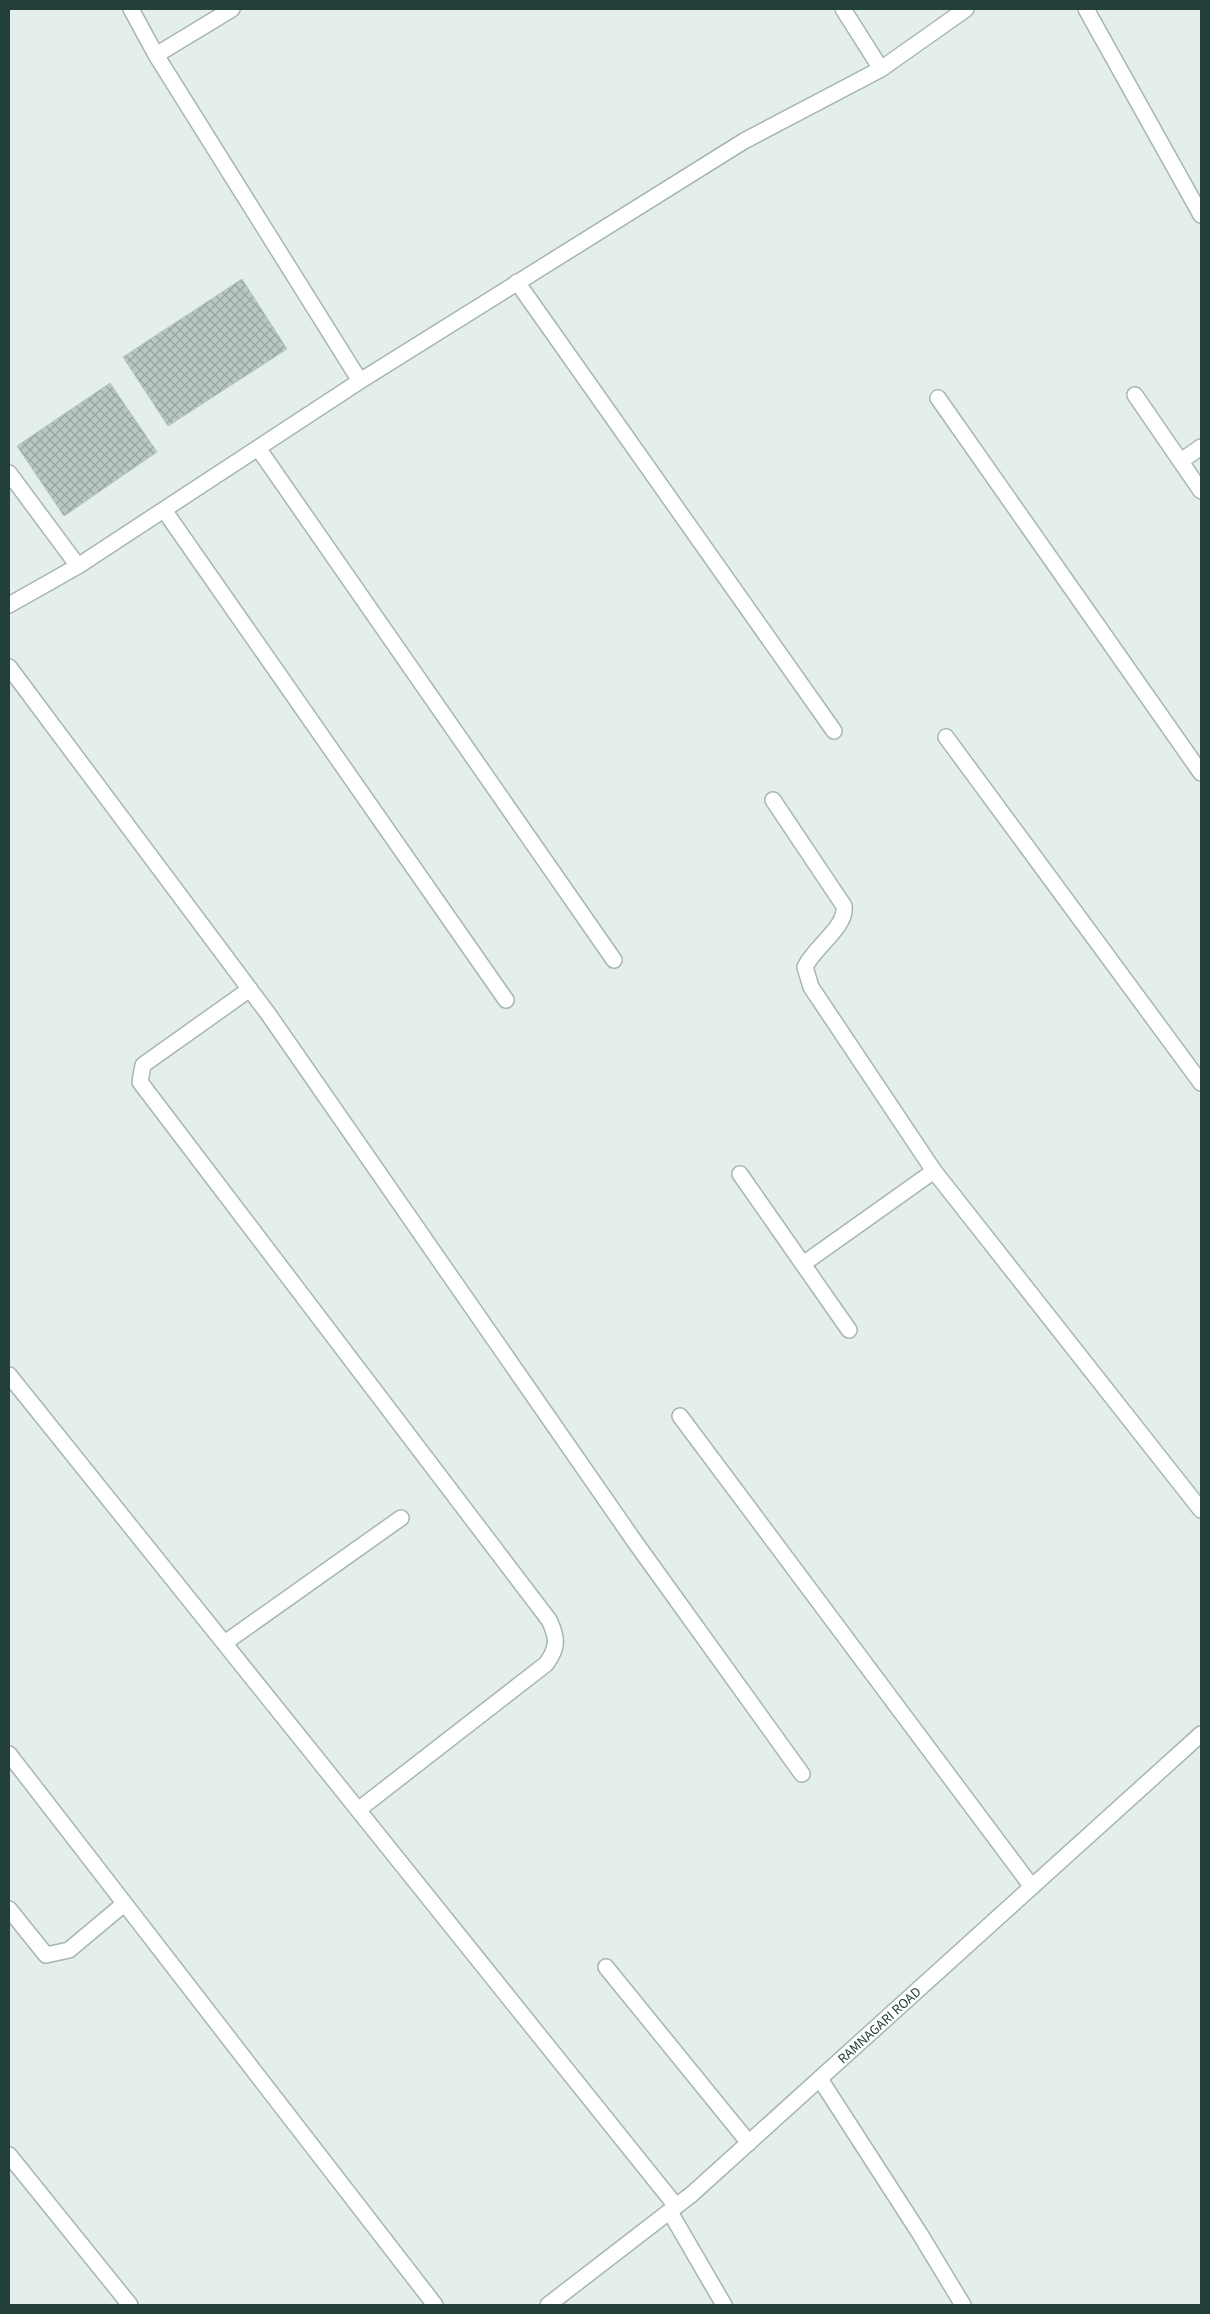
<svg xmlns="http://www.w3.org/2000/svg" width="1210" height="2314" font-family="'Source Sans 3',sans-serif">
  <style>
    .building { fill: url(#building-cross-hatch); stroke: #b6c7c2 }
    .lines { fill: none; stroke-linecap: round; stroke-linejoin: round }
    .service-casing { stroke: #a6b6b2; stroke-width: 18 }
    .minor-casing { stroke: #a6b6b2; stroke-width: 18 }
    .tertiary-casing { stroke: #a6b6b2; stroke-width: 18 }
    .service { stroke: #fff; stroke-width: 15 }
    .minor { stroke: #fff; stroke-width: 15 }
    .tertiary { stroke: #fff; stroke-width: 15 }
    .labels { text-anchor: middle; stroke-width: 4; stroke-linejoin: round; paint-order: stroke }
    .street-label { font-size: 14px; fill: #233f3a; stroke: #f5faf8 }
  </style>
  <defs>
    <pattern id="building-cross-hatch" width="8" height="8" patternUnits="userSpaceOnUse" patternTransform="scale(1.25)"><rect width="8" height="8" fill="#b9c8c3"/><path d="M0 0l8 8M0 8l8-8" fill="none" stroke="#96a49f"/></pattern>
  </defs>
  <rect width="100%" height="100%" fill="#e4eeea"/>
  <path class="building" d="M242 279 287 349 168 426 123 357Z
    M110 383 157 452 64 516 17 446Z"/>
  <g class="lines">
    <g class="service-casing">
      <path id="service" d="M606 1967 749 2143"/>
    </g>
    <g class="minor-casing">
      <path id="minor" d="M131 9 156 55 360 381
        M843 9 881 69
        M1086 9 1201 215
        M156 55 232 9
        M517 282 834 731
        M1135 395 1201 491
        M938 398 1201 773
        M258 448 614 960
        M1181 461 1201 447
        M9 473 78 566
        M164 510 506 1000
        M9 605 78 566 360 381 744 141 881 69 966 9
        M9 667 269 1015 635 1542 802 1774
        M946 737 1201 1083
        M773 800 844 906C847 927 814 947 805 967L811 987 934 1171 1201 1510
        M250 989 143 1065 140 1082 549 1620C558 1638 558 1648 546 1664L358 1810
        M740 1174 849 1330
        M803 1264 934 1171
        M9 1375 676 2206
        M680 1416 1032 1887
        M226 1642 401 1518
        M9 1754 435 2305
        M9 1909 46 1955 69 1950 124 1904
        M820 2079 920 2234 963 2305
        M9 2155 130 2305
        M670 2212 724 2305"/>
    </g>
    <g class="tertiary-casing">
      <g id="tertiary">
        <path id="s1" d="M548 2305 692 2194 1201 1734"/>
      </g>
    </g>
    <use href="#service" class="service"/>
    <use href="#minor" class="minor"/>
    <use href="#tertiary" class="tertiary"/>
  </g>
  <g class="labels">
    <g class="street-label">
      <text dy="5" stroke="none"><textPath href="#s1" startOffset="434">RAMNAGARI ROAD</textPath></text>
    </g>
  </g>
  <rect width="1210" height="2314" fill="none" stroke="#233f3a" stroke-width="20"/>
</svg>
